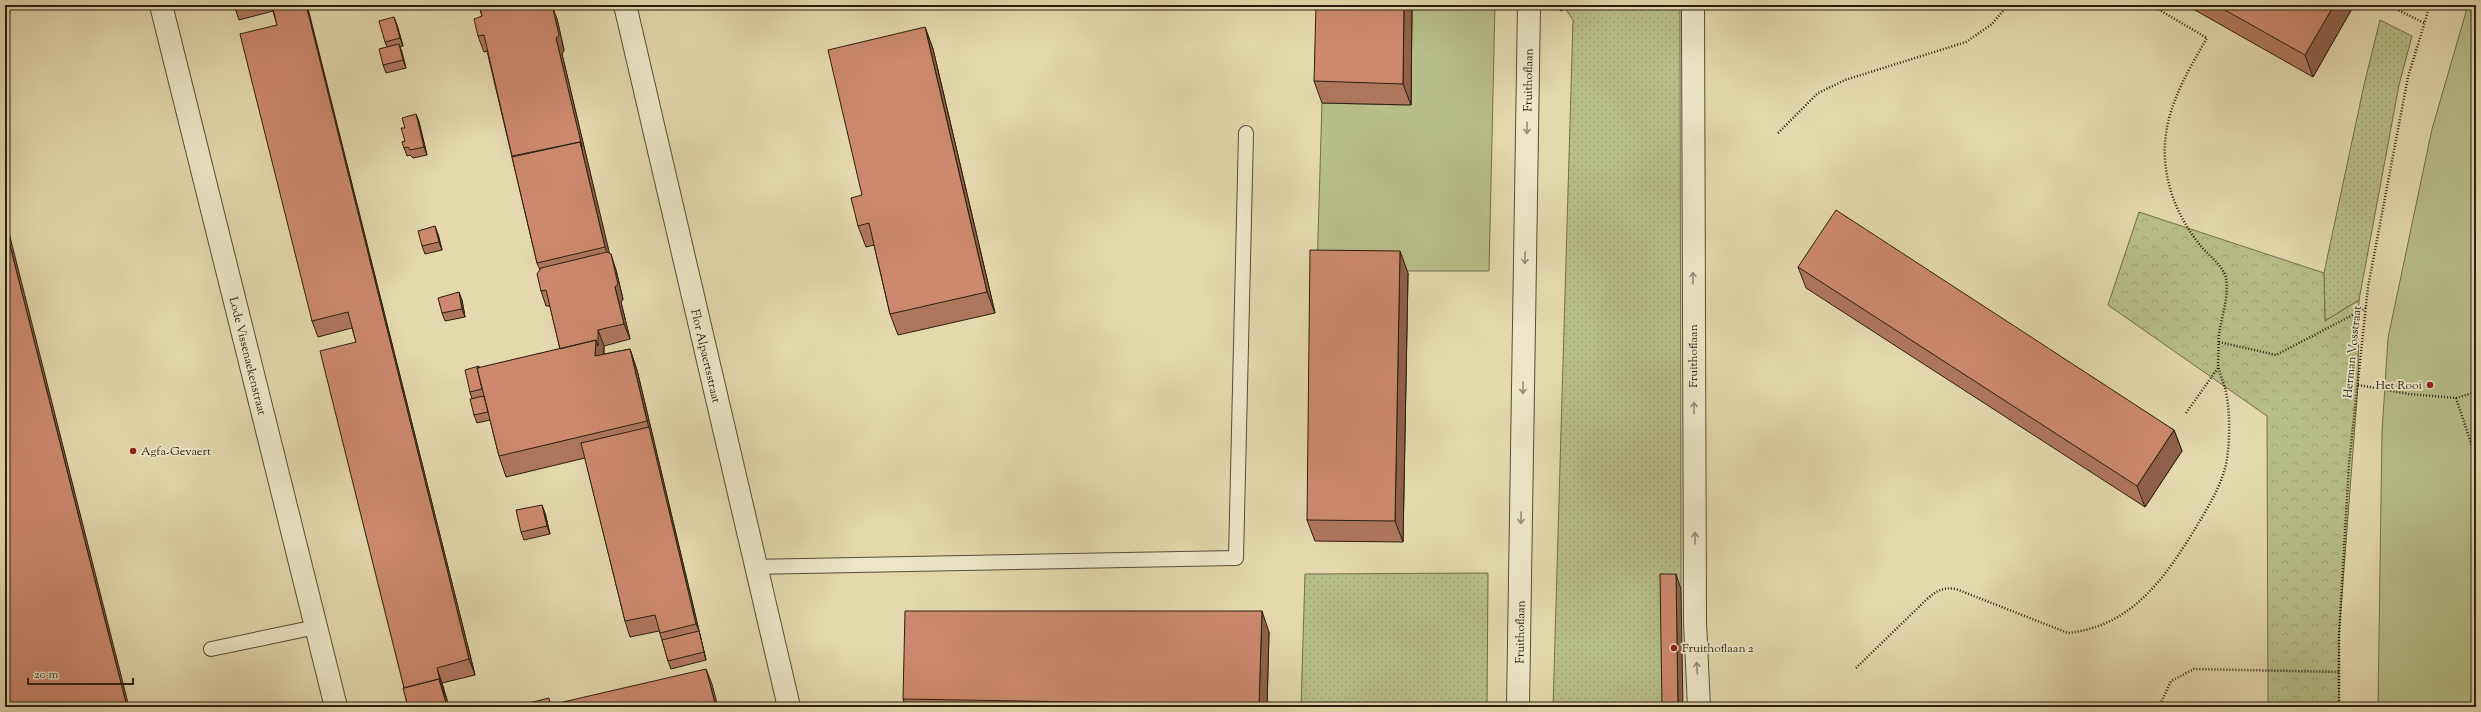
<svg xmlns="http://www.w3.org/2000/svg" width="2481" height="712" font-family="'Sorts Mill Goudy',serif">
  <style>
    .grass { fill: url(#grass-dots); stroke: #706e4c }
    .forest { fill: url(#forest-crowns); stroke: #706e4c }
    .garden { fill: #b7be87; stroke: #706e4c }
    .lines { fill: none; stroke-linecap: round; stroke-linejoin: round }
    .service-casing { stroke: #584c38; stroke-width: 16 }
    .minor-casing { stroke: #584c38; stroke-width: 24 }
    .tertiary-casing { stroke: #584c38; stroke-width: 24 }
    .path { stroke: #2a1e11; stroke-width: 2.5; stroke-dasharray: 1 2; stroke-linecap: butt }
    .service { stroke: #ede6c9; stroke-width: 14 }
    .minor { stroke: #ede6c9; stroke-width: 22 }
    .tertiary { stroke: #ede6c9; stroke-width: 22 }
    .wall { fill: #af765e; stroke: #2a1e11 }
    .shaded-wall { fill: #8f604c; stroke: #2a1e11 }
    .building { fill: #cc896d; stroke: #2a1e11 }
    .oneway { stroke: #958c76 }
    .poi-dot { fill: #8f2418; stroke: #ede6c9; stroke-width: 1.5 }
    .labels { text-anchor: middle; stroke-width: 3.5; stroke-linejoin: round; paint-order: stroke }
    .street-label { font-size: 12px; fill: #2a1e11; stroke: #ede6c9 }
    .poi-label { font-size: 12px; fill: #2a1e11; stroke: #ede6c9; text-anchor: start }
  </style>
  <defs>
    <pattern id="grass-dots" width="8" height="8" patternUnits="userSpaceOnUse"><rect width="8" height="8" fill="#b7be87"/><path d="M2 2h.1M6 6h.1" fill="none" stroke="#9ea374" stroke-width="1.8" stroke-linecap="round"/></pattern>
    <pattern id="forest-crowns" width="20" height="18" patternUnits="userSpaceOnUse"><rect width="20" height="18" fill="#b7be87"/><path d="M2 6a3 3 0 1 1 6 0M12 15a3 3 0 1 1 6 0" fill="none" stroke="#9ea374"/></pattern>
  </defs>
  <rect width="100%" height="100%" fill="#e4d8ac"/>
  <filter id="stains"><feTurbulence type="fractalNoise" baseFrequency=".005" numOctaves="4"/><feColorMatrix values="0 0 0 0 .2 0 0 0 0 .09 0 0 0 0 .02 0 0 0 .5 -.17"/></filter>
  <radialGradient id="worn" r=".72"><stop offset=".6" stop-color="#630" stop-opacity="0"/><stop offset="1" stop-color="#630" stop-opacity=".3"/></radialGradient>
  <path class="grass" d="M1563 5H1680L1681 589 1666 590 1667 707H1553L1573 20Z
    M2380 20 2412 36 2399 85 2359 300 2325 321 2324 273 2364 85Z
    M1488 573 1487 707H1301L1305 574Z"/>
  <path class="forest" d="M2139 212 2324 273 2325 321 2359 300 2358 385 2339 635V707H2268L2267 416 2108 305Z"/>
  <path class="garden" d="M1412 5H1495L1489 271H1317L1322 103 1410 105Z
    M2468 5H2476V707H2378L2382 432 2388 338 2432 129Z"/>
  <g class="lines">
    <g class="service-casing">
      <path id="service" d="M755 567 1236 558 1246 133
        M211 649 316 627"/>
    </g>
    <g class="minor-casing">
      <path id="minor" d="M161 5 336 707
        M625 5 789 707"/>
    </g>
    <g class="tertiary-casing">
      <path id="tertiary" d="M1693 5 1695 623 1699 707
        M1518 707 1529 5"/>
    </g>
    <path class="path" d="M2388 5 2424 23
      M1561 11 1562 5
      M1778 133 1818 93 1845 80 1966 42 1992 24 2008 5
      M2219 342 2276 355 2366 308
      M2358 385 2409 394 2456 398 2476 392
      M2456 398 2476 458
      M2186 413 2218 368
      M1856 668 1926 600C1936 591 1942 587 1956 589L2068 633C2132 626 2164 579 2195 529 2208 507 2223 484 2227 459 2230 437 2230 413 2226 392 2224 382 2218 372 2218 362 2219 352 2218 343 2219 334 2222 315 2229 297 2226 278 2223 265 2208 255 2200 245 2180 220 2167 191 2165 159 2162 114 2185 76 2207 38L2151 5
      M2159 707 2171 681 2194 669 2339 672
      M2339 707V635L2349 464 2368 287 2408 77 2430 5"/>
    <use href="#service" class="service"/>
    <use href="#minor" class="minor"/>
    <use href="#tertiary" class="tertiary"/>
  </g>
  <path class="wall" d="M234 5H307L475 675 442 683 449 707H408L404 688 356 342 352 328 318 337 312 321 277 25 273 11 239 20Z
    M478 5H519L520 8 557 19 564 50 562 54 609 254 616 270 623 299 621 302 630 339 604 346V354L630 349 637 370 706 660 671 669 668 661 662 640 659 631 630 637 625 621 585 458 506 477 499 456 490 420 477 423 474 415 472 399 470 392 479 368 560 349 550 306H546L541 291 540 270 537 263 487 51 484 52 478 36 482 16 479 6H478Z
    M1412 5 1411 105 1322 103 1314 81Z
    M2186 5H2354L2313 77Z
    M397 25 403 46 400 47 406 68 386 73 383 65 387 47 385 42Z
    M925 27 933 49 995 313 898 335 890 314 874 245 866 247 858 226 862 195Z
    M416 114 419 122 427 155 413 158 410 155 407 156 402 142 405 141V128Z
    M438 234 442 250 425 254 422 246Z
    M1798 267 2174 430 2182 451 2145 507 1806 288Z
    M1408 273 1403 542 1315 541 1307 520Z
    M462 300 465 317 445 321 442 313Z
    M545 513 550 534 524 540 521 532Z
    M1269 632 1267 707H906L903 699Z"/>
  <path class="shaded-wall" d="M306 5H307L475 675 469 659Z
    M552 5 557 19 564 50 562 54 613 268 605 247 580 142 556 38Z
    M1404 5H1412L1411 105 1403 84Z
    M2334 5H2354L2313 77 2305 55Z
    M394 17 397 25 403 46 400 38Z
    M925 27 933 49 995 313 987 292Z
    M399 44 402 52 406 68 403 60Z
    M416 114 419 122 427 155 424 147Z
    M5 217 129 707H127L5 226Z
    M435 226 438 234 442 250 439 242Z
    M1400 251 1408 273 1403 542 1395 521Z
    M611 254 616 270 623 299 621 302 630 339 624 324 615 287Z
    M459 292 462 300 465 317 462 309Z
    M598 330 604 346 603 377 595 356 596 340Z
    M630 349 637 370 706 660 704 652 699 631 696 624Z
    M2174 430 2182 451 2145 507 2137 486Z
    M542 505 545 513 550 534 547 526Z
    M1676 574 1681 589 1683 707H1678Z
    M1262 611 1269 632 1267 707H1260L1259 705Z
    M437 668 442 683 447 700 441 685Z
    M706 669 712 684 718 707H716Z
    M439 679 447 700 449 707H447Z"/>
  <path class="building" d="M272 5H306L442 549 469 659 437 668 441 685 439 679 404 688 320 351 356 342 348 312 312 321 240 34 277 25Z
    M479 5H517L518 9 534 5H552L559 35 556 38 582 147 580 142 512 156 484 35 478 36 474 19 482 16Z
    M1316 5H1404L1403 84 1314 81Z
    M2216 5H2334L2305 55Z
    M394 17 400 38 385 42 379 21Z
    M925 27 987 292 890 314 869 223 858 226 851 198 862 195 828 50Z
    M399 44 403 60 383 65 379 49Z
    M416 114 424 147 410 150 408 147 404 148 402 142 405 141 401 128H405L402 118Z
    M580 142 605 247 537 263 512 157Z
    M1836 210 2174 430 2137 486 1798 267Z
    M5 226 127 707H5Z
    M435 226 439 242 422 246 418 231Z
    M1310 250 1400 251 1395 521 1307 520Z
    M607 252 611 254 618 284 615 287 624 324 598 330V346L596 340 560 349 546 290 541 291 537 274 541 268Z
    M459 292 462 309 442 313 438 298Z
    M596 340 595 356 630 349 647 421 499 456 477 368Z
    M479 366V368H477L482 389 470 392 465 370Z
    M484 396 488 412 474 415 470 399Z
    M649 427 696 624 660 633 655 615 625 621 581 443Z
    M542 505 547 526 521 532 516 510Z
    M1660 574H1676L1678 707H1662Z
    M905 611H1262L1259 705 903 699Z
    M699 631 704 652 668 661 662 640Z
    M706 669 716 707H513L549 698 550 705Z
    M439 679 447 707H408L403 688Z"/>
  <defs><path id="oneway-shaft" d="M-6 0H5M1.5-3L5.5 0L1.5 3" fill="none" stroke-width="1.6" stroke-linecap="round" stroke-linejoin="round"/></defs>
  <g class="oneway">
    <use href="#oneway-shaft" transform="translate(1527 128) rotate(91)"/>
    <use href="#oneway-shaft" transform="translate(1525 258) rotate(91)"/>
    <use href="#oneway-shaft" transform="translate(1693 278) rotate(-90)"/>
    <use href="#oneway-shaft" transform="translate(1523 388) rotate(91)"/>
    <use href="#oneway-shaft" transform="translate(1694 408) rotate(-90)"/>
    <use href="#oneway-shaft" transform="translate(1521 518) rotate(91)"/>
    <use href="#oneway-shaft" transform="translate(1695 538) rotate(-90)"/>
    <use href="#oneway-shaft" transform="translate(1697 668) rotate(-93)"/>
  </g>
  <g class="poi-dot">
    <circle cx="2430" cy="385" r="4"/>
    <circle cx="133" cy="451" r="4"/>
    <circle cx="1674" cy="648" r="4"/>
  </g>
  <g class="labels">
    <g class="street-label">
      <text transform="translate(1528 80) rotate(-89)" y="4">Fruithoflaan</text>
      <text transform="translate(2352 352) rotate(-84)" y="4">Herman Vosstraat</text>
      <text transform="translate(248 356) rotate(76)" y="4">Lode Vissenaekenstraat</text>
      <text transform="translate(706 356) rotate(77)" y="4">Flor Alpaertsstraat</text>
      <text transform="translate(1693 356) rotate(-90)" y="4">Fruithoflaan</text>
      <text transform="translate(1520 632) rotate(-89)" y="4">Fruithoflaan</text>
    </g>
    <g class="poi-label">
      <text x="2422" y="389" text-anchor="end">Het Rooi</text>
      <text x="141" y="455">Agfa-Gevaert</text>
      <text x="1682" y="652">Fruithoflaan 2</text>
    </g>
  </g>
  <rect width="2481" height="712" fill="none" stroke="#e4d8ac" stroke-width="20"/>
  <rect x="6" y="6" width="2469" height="700" fill="none" stroke="#2a1e11" stroke-width="2"/>
  <rect x="10" y="10" width="2461" height="692" fill="none" stroke="#2a1e11"/>
  <path d="M28 678v6h105v-6" fill="none" stroke="#2a1e11" stroke-width="2"/>
  <text x="34" y="678" font-size="12" fill="#2a1e11" stroke="#ede6c9" stroke-width="3" paint-order="stroke">20 m</text>
  <rect width="100%" height="100%" filter="url(#stains)"/>
  <rect width="100%" height="100%" fill="url(#worn)"/>
</svg>
